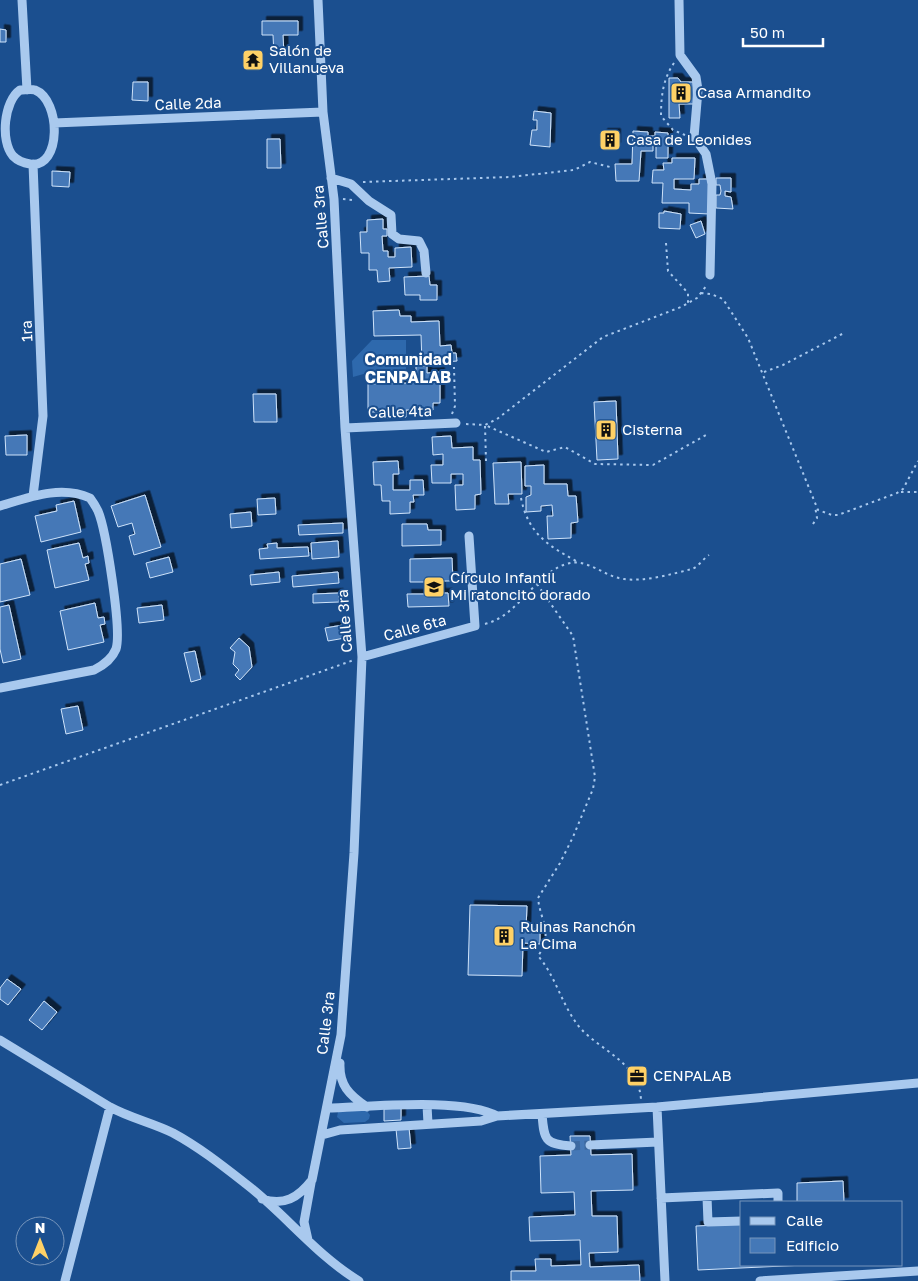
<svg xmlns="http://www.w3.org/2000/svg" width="918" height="1281" font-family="'Golos Text',sans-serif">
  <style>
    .green { fill: #2e69ad }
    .building { fill: #4478b7; stroke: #cfe3fa; filter: url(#shadow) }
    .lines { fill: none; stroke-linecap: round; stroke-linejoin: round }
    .minor-tunnel { stroke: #3d69a0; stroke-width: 9; stroke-dasharray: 9 4.5; stroke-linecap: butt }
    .path { stroke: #a9c9ee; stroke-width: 2; stroke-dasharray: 2.5 4; stroke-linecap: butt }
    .minor { stroke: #a9c9ee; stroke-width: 9 }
    .labels { text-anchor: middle; stroke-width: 4; stroke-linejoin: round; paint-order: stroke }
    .poi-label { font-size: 15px; fill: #fff; stroke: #1b4f8f; text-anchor: start }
    .street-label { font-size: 15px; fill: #fff; stroke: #1b4f8f }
    .neighbourhood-label { font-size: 16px; font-weight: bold; fill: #fff; stroke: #1b4f8f }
  </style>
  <defs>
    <filter id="shadow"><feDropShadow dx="4.5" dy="-4.5" stdDeviation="0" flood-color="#0009"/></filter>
  </defs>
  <rect width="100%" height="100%" fill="#1b4f8f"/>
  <path class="green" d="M372 340H406V379L372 381 367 373 353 377 352 361Z
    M366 1110 370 1115 369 1119 365 1122 344 1123 337 1117 338 1112Z"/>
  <path class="building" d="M262 21H298V35H283L284 55 274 56 273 35H262Z
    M0 29 6 30V42H0Z
    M669 78H678L681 82H693L694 104H679L680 118H669Z
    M133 82H148V101L132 100Z
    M534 111 551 113 550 147 530 145 532 130H537V120H533Z
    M633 131 648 132V136H655V132L668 133V158H656V144H653V151H641L639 181H616L615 164H632Z
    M603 133H616V147H603Z
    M267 139H280L281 168H267Z
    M672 158H695L694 179H674V189L691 190V184H699V179H709V214L689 213V203H662L663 183H652L653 170H664L663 163H672Z
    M52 171 70 172 69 187 52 186Z
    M716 178H731V192L725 191V196L731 197 733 209 716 208V195H720L721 191 720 185H716Z
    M664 211 681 214 680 229 659 228V213H664Z
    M383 219V229H387V236H382L383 251H388V257H395V248L411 247 412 267 389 268 390 281 378 282 377 270H369V253H361L360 232H367V220Z
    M701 221 705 234 696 238 690 225Z
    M429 276 430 285H437V300H420V295H405L404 277Z
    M399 310 400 316H411V322L439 321 440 346 451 345 452 353H456L457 361 422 364 421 335 374 336 373 311Z
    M416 366H427V373L440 372V403H433V410H406V417L385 418V412H368V384L410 383 409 374H416Z
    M253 394H276L277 422H254Z
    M616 401 618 459 597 460 594 402Z
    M27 435V455H6L5 436Z
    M451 436 452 448 473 447V460H480L481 494 475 495V509L456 510 455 485H463V474H451V483H432L431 465H443V454L433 455 432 437Z
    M398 461 399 474H393V490H410V480H423L424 495H413L414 502H410V513L390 514V501H382L381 485H374L373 462Z
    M521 462 522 494H508L509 504H495L493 463Z
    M544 465V484H567L568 496H576L578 522 571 523V538L548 539 547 516H553L552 505 541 506V511L526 512V497L531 495V486H525V466Z
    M145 495 161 547 134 555 129 536 135 534 132 523 118 527 111 506Z
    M275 498 276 514 258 515 257 499Z
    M74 501 81 532 41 542 35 516 57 511 56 505Z
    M251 512 252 526 231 528 230 514Z
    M343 523V533L299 535 298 525Z
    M402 524H427L428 530H441V545L402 546Z
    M338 541 339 557 312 559 311 543Z
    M79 543 83 558 88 556 89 563 85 564 89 580 55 588 47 550Z
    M277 543V548L308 547 309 556 260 559 259 549 268 548 267 544Z
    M169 557 173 572 150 578 146 563Z
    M452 558 453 581H440L441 593H448L449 606 408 607 407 594H427V582H410V559Z
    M21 559 30 595 0 602V564Z
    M279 572 280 582 251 585 250 575Z
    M338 572 339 583 293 587 292 576Z
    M339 593V602L313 603V594Z
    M95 603 98 618 104 617 105 624 100 625 104 642 68 650 60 611Z
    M9 605 21 659 3 663 0 649V607Z
    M162 605 164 620 139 623 137 608Z
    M343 625 345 638 328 641 325 628Z
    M239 638 249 647 252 667 240 680 235 675 239 670 233 664 235 652 230 648Z
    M195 651 201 679 191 682 184 653Z
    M78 706 83 730 66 734 61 709Z
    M470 905 527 906 526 928 540 929V944L523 943 522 976 468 975Z
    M7 979 21 989 8 1005 0 999V988Z
    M44 1001 57 1012 42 1030 29 1020Z
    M401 1108V1120L384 1121V1109Z
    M409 1128 411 1148 398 1149 396 1129Z
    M570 1136H590L591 1155 632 1154 633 1190 591 1191 592 1216H617L618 1252 589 1253 590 1267 639 1265 640 1281H511V1271H536L535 1259H551V1266L581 1265 580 1240 530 1241 529 1217 575 1215 574 1192 541 1193 540 1156 571 1155Z
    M843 1181 844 1202H797V1183Z
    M742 1224V1265H805L698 1270 696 1226Z"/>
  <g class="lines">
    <path class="minor-tunnel" d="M571 1146 590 1145"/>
    <path class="path" d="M674 63C663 79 661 96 661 116L673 130 685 135
      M363 182 510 177 574 170 590 162 610 167
      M343 199 353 200
      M666 243 668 271 688 293V303
      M701 293 711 294 723 299 748 338 818 510 832 515H838L897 493 903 489 918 461
      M764 372 783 365 844 333
      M452 414 455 406 454 367
      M466 424 485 425 497 419 603 337 681 307 697 298 707 285
      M486 461 485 425 546 452 565 447 595 464 653 465 706 435
      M901 492H918
      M521 498C528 533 547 545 576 561
      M813 524 817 518 815 506
      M537 584 573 636 595 777 593 789 573 837 560 863 538 898C540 920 554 934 538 956 556 976 562 1007 581 1029 603 1052 639 1063 641 1100
      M485 624C520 615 533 575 566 564 587 557 604 577 624 579 645 582 672 574 692 569 698 567 703 559 709 555
      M0 785 354 660"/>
    <path class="minor" d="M22 0 27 90
      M679 0 680 55 696 77 698 90 694 137 706 154 712 184 710 275
      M20 90C25 90 31 89 35 90 61 100 62 169 30 164 23 163 18 161 13 156 0 141 4 101 20 90Z
      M54 123 323 112
      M331 178 351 184 369 201 391 215 392 234 399 239 419 241 424 251 426 273
      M345 428 456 423
      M33 496 43 416 33 164
      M0 506C30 497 61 485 90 498 93 502 96 507 98 511 106 530 122 631 116 649 112 659 102 666 94 670L0 688
      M362 657 475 626 469 536
      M0 1040 110 1107C130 1118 153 1123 173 1133 199 1147 223 1166 246 1184 285 1214 316 1255 359 1281
      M340 1063C339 1085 349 1095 367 1107
      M427 1105 428 1124
      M657 1107 665 1281
      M327 1108C369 1107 463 1097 497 1116
      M542 1114C544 1139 544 1144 571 1146
      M322 1135 340 1130 481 1121 497 1116 657 1107 918 1083
      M590 1145 658 1142
      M707 1197 708 1222 742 1221
      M661 1198 778 1193V1202
      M262 1199C284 1206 298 1198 312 1180L341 1035 354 853 362 657 345 428 334 199 323 112 318 0
      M308 1240 304 1222 311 1183
      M65 1281 110 1107
      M760 1281 918 1271"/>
  </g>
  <defs>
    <g id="temple-square" transform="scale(1.125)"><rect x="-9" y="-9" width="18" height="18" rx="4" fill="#ffd166" stroke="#1b4f8f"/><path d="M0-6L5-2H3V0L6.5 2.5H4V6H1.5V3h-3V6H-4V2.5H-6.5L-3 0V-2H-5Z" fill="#111"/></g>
    <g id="building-square" transform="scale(1.125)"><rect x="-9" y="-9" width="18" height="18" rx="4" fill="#ffd166" stroke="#1b4f8f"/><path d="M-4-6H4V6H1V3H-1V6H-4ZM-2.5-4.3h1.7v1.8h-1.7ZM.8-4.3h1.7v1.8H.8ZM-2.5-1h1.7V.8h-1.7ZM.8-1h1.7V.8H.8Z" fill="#111"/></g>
    <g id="school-square" transform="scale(1.125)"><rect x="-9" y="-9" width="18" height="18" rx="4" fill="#ffd166" stroke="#1b4f8f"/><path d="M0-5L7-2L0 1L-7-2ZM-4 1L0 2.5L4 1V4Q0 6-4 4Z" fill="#111"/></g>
    <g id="office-square" transform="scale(1.125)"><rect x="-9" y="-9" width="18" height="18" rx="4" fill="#ffd166" stroke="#1b4f8f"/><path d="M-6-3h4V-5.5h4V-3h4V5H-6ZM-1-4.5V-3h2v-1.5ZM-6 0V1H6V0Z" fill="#111"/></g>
  </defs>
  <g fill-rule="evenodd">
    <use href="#temple-square" x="253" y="60"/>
    <use href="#building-square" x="681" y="93"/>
    <use href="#building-square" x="610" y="140"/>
    <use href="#building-square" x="606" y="430"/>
    <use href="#school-square" x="434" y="587"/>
    <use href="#building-square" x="504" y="936"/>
    <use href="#office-square" x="637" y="1076"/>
  </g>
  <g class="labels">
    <g class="poi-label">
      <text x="269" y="56">Salón de<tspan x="269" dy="17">Villanueva</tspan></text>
      <text x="697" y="98">Casa Armandito</text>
      <text x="626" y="145">Casa de Leonides</text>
      <text x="622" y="435">Cisterna</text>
      <text x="450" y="583">Círculo Infantil<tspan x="450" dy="17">Mi ratoncito dorado</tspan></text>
      <text x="520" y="932">Ruinas Ranchón<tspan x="520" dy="17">La Cima</tspan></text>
      <text x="653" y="1081">CENPALAB</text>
    </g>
    <g class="street-label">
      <text transform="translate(188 104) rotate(-2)" y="5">Calle 2da</text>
      <text transform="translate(321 217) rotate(-95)" y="5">Calle 3ra</text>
      <text transform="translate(27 331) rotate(-93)" y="5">1ra</text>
      <text transform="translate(400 412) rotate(-2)" y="5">Calle 4ta</text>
      <text transform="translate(345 621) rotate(-94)" y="5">Calle 3ra</text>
      <text transform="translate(415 628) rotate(-15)" y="5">Calle 6ta</text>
      <text transform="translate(326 1023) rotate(-83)" y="5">Calle 3ra</text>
    </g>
    <g class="neighbourhood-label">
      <text x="408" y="365">Comunidad<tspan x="408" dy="18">CENPALAB</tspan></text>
    </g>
  </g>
  <rect x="740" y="1201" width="162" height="65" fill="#1b4f8f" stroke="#7695bc"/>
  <rect x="750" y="1217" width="25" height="8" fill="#a9c9ee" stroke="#7695bc"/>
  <text x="786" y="1226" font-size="15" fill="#ffffff">Calle</text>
  <rect x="750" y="1238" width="25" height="15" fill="#4478b7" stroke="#7695bc"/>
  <text x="786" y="1251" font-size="15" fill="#ffffff">Edificio</text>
  <g transform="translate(40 1241)"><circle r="24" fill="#1b4f8f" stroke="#7695bc"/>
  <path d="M0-4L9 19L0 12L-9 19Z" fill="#ffd166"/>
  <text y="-8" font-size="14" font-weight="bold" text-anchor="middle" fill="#ffffff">N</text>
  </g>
  <path d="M743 38v8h80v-8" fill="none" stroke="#ffffff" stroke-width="2.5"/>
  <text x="750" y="38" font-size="15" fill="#ffffff" stroke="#1b4f8f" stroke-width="4" paint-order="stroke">50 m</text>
</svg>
